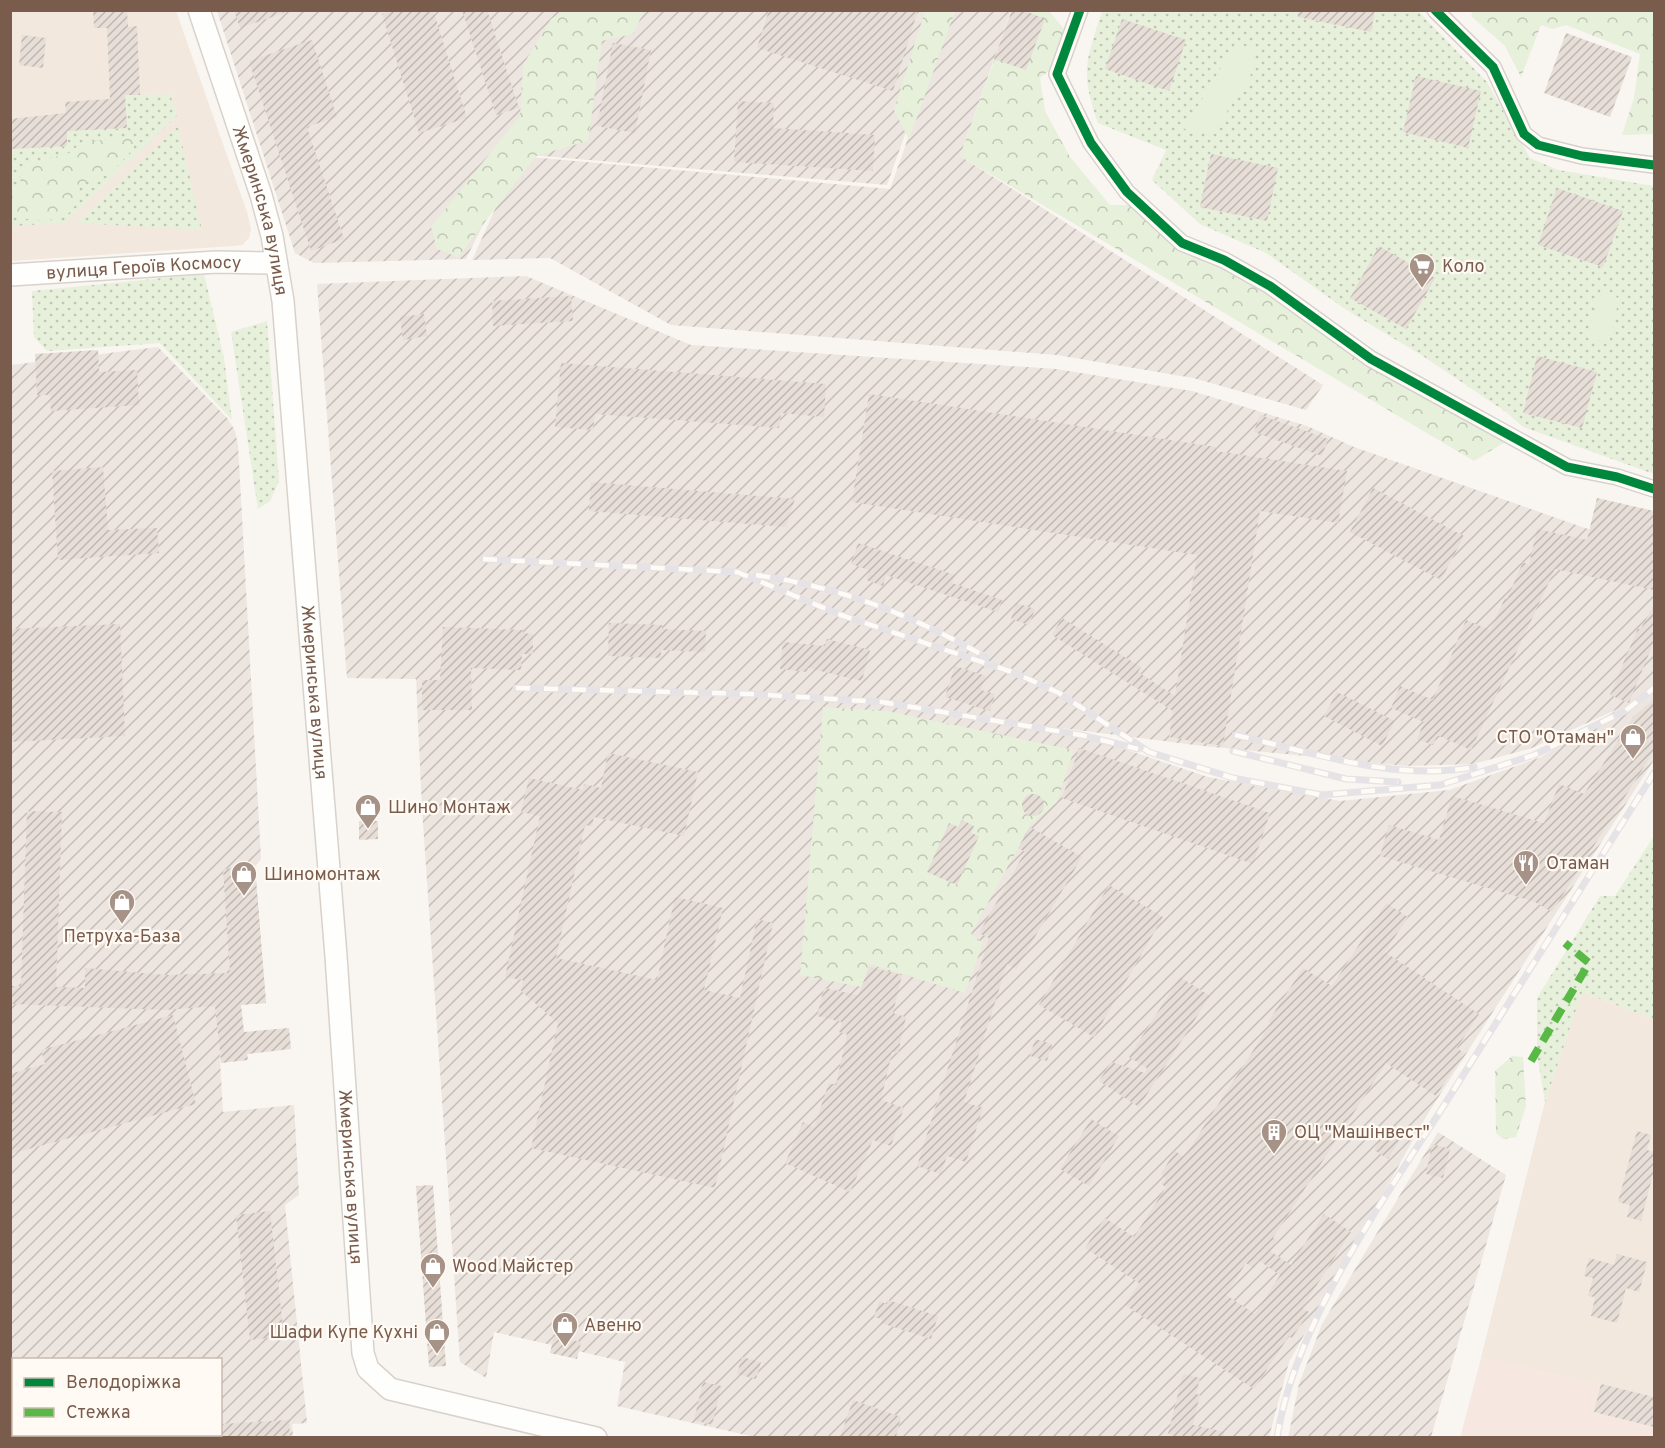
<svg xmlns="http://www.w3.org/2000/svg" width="1665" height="1448" font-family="Overpass,sans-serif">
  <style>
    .residential { fill: #f2e8de }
    .commercial { fill: #f6e8e1 }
    .industrial { fill: url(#industrial-furrows); fill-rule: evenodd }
    .green { fill: url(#green-dots) }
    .forest { fill: url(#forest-crowns) }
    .pitch { fill: #e7f0db }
    .building { fill: url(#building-hatch); fill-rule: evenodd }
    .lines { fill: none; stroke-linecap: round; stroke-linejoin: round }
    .street-casing { stroke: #d7d1cb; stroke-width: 18 }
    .secondary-casing { stroke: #d9d2cb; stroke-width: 24 }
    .street { stroke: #fefefd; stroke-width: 15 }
    .secondary { stroke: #fefefd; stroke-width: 21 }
    .rail-casing { stroke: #e6e3e7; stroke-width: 7 }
    .rail { stroke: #fffaf3; stroke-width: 4.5; stroke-dasharray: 14; stroke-linecap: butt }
    .quiet { stroke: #58b947; stroke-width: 8; stroke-dasharray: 15 8; stroke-linecap: butt }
    .cycleway-casing { stroke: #fffaf3; stroke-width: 13 }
    .cycleway { stroke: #00873e; stroke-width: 9 }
    .labels { text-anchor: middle; stroke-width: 4.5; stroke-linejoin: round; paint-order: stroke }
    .street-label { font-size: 18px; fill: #7a5c4d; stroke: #fffaf3 }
    .poi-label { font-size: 18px; fill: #7a5c4d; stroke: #fffaf3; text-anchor: start }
  </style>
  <defs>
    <pattern id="industrial-furrows" width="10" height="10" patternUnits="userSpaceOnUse" patternTransform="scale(1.5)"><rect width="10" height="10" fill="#ede5e0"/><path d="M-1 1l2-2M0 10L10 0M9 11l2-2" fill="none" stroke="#c5bdb8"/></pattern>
    <pattern id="green-dots" width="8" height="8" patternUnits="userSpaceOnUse" patternTransform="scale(1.5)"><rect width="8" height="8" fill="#e7f0db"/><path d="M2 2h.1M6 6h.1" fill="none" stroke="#c0c6b4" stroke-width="1.8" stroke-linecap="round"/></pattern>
    <pattern id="forest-crowns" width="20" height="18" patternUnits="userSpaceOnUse" patternTransform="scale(1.5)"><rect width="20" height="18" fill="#e7f0db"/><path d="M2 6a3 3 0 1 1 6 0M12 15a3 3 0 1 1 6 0" fill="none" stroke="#c0c6b4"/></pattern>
    <pattern id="building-hatch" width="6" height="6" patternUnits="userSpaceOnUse" patternTransform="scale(1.5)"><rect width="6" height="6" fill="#e6ded7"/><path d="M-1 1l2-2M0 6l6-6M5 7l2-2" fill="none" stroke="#bfb7b1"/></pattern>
  </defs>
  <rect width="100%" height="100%" fill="#f9f5f0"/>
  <path class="residential" d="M11 11H176L247 212 251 229 249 238 242 245 233 246 11 261Z
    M1582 992 1654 1019V1397L1481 1358 1545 1102Z"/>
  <path class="commercial" d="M1481 1358 1654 1397V1437L1460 1438Z"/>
  <path class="industrial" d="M217 11H949L887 185 518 154 466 259 314 263 295 253Z
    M953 11H1011L960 156 1323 385 1306 410 1193 378 1057 355 671 325 550 258 472 260 519 156 890 189Z
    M526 276 691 345 1056 369 1192 391 1307 426 1354 447 1585 528 1654 548V760L1427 1115 1289 1362 1269 1437H755L617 1406 625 1362 578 1351 580 1342 554 1336 552 1345 494 1332 486 1378 460 1362 422 808 416 679 347 678 317 284ZM1620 708 1541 757 1449 790 1340 801 1208 777 1061 728 1203 746 1406 766 1473 764 1532 748Z
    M158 347 228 419 235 431 238 445 261 859 255 867 266 1003 217 1007 223 1112 294 1105 299 1195 285 1205 307 1423 292 1424 293 1437 11 1438V365ZM14 1360H220V1434H14Z
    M1438 1132 1506 1175 1431 1437 1288 1438 1299 1384 1322 1324Z"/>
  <path class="green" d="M1102 11H1418L1487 82 1530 158 1558 170 1654 186V474L1523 427 1506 412 1423 356 1345 309 1266 253 1200 224 1152 180 1166 150 1098 123C1080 71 1086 62 1102 11Z
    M170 94 177 116 65 223 11 226V149L67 146V131L127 128 125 95Z
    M178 126 202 230 77 223Z
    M204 274 224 358 232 420 160 343 47 351 34 337 32 291Z
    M267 321 279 481 270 501 258 509 231 332Z
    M1654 836V1019L1582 992 1545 1102 1537 1054V998L1600 896H1615Z"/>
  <path class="forest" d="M1473 10 1654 11V134L1622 135 1634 98 1640 54 1566 25 1552 29 1541 25 1521 77 1505 46 1471 16Z
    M563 11H644L633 34 602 41 588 141 536 156 458 257 437 249 431 227 520 116 523 65 551 19Z
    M925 11H955L909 140 894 110Z
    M1012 11H1049L1064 29 1051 69 1040 78 1045 111 1070 157 1110 205H1140L1136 211 1178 249 1227 269 1293 311 1367 365 1505 442 1474 461 960 156Z
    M134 137V148L110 174 80 184C79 190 78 197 76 203 67 227 30 220 11 216V194L21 187 19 167 69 153 83 142Z
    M823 707 887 711 1074 750 1057 802 1031 824 971 934 983 943 965 993 869 964 862 987 800 975Z
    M1512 1056 1523 1057 1526 1106 1516 1137 1503 1139 1496 1133 1495 1071Z"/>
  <path class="pitch" d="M1236 43 1256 50 1250 78 1211 135 1184 129Z
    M1602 286 1619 299 1609 343 1587 337Z"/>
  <path class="building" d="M93 10H127L128 27 137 26 140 95H125L127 128 67 131V146L10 149V119L66 113 65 102 110 99 107 28H94Z
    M234 10H284V13L240 28Z
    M394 10H433L467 118 419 133 382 14Z
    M462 10H487L519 108 496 115Z
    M769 10H918L893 91 757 48Z
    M1012 10H1023L1045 19 1026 70 994 59Z
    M1299 10H1375L1371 32 1298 17Z
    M1122 19 1186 40 1169 91 1105 69Z
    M1566 33 1632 57 1610 117 1544 93Z
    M22 35 46 38 43 68 19 65Z
    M312 40 337 117 307 127 344 239 311 251 249 61Z
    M613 43 651 50 635 133 597 126Z
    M1416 76 1481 91 1468 148 1403 132Z
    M738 101 774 103 773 128 875 135 873 171 734 162Z
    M1211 154 1278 168 1267 221 1200 207Z
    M1557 188 1623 211 1603 267 1538 245Z
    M1379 246 1435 278 1406 329 1350 298Z
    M571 296 573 321 493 326 492 301Z
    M424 314 427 336 403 340 400 317Z
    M98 350 99 372 137 370 139 405 51 411 50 395H37L35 354Z
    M1537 356 1597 372 1582 428 1523 413Z
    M561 363 826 384 824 417 781 413 779 428 595 414 593 430 555 427Z
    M869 394 1216 447V451L1347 471 1338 523 1260 511 1223 746 1169 737 1173 711 1052 635 1062 618 1141 667 1138 672 1175 696 1197 555 852 502Z
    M1260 415 1328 439 1322 456 1254 432Z
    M103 467 108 530 157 528 159 553 58 560 52 471Z
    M591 482 795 499 786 527 589 511Z
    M1373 488 1464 536 1441 580 1350 532Z
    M1597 498 1654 511V590L1555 569 1471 750 1437 735 1433 745 1417 739 1424 722 1391 708 1400 686 1433 700 1466 620 1490 630 1505 598 1507 599 1523 562 1529 565 1537 529 1587 540Z
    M858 543 955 575 952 583 1002 600 998 612 886 575 883 586 866 580 869 570 851 564Z
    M1016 603 1035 609 1029 625 1011 619Z
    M1654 605V641L1629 703 1610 695 1638 628 1640 630Z
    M609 623 662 625V629L706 631 705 652 661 650V658L608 656Z
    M120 624 125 736 10 742V629Z
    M443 627 523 630V633L533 634V654H522L521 670 471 668 472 710H422V680H440Z
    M827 639 870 650 862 681 808 668 807 672 780 669 783 642 825 646Z
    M955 666 986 676 981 690 995 694 990 711 945 697Z
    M1337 692 1395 721 1382 746 1324 716Z
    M1654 699V751L1552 912 1535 902 1380 856 1389 825 1439 840 1452 796 1544 823 1559 784 1584 794 1633 717Z
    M1079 748 1270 813 1253 864 1062 798Z
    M608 753 698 772 684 836 594 817 592 826 585 825 556 958 657 980 675 897 723 908 704 990 740 998 757 919 773 923 715 1188 531 1148 558 1023 521 991 523 980 505 977 540 816 521 812 529 778 583 790 584 784 601 788Z
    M1022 805a11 11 0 1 1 22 0a11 11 0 1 1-22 0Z
    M27 811 62 812 56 987 85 988V968L166 975 230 973 223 869 255 867 266 1003 241 1005 244 1032 289 1028 291 1049 247 1054 248 1060 221 1063 215 1006 166 1010 10 1004V986H21Z
    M962 820 974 826 971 833 979 836 957 885 927 872 949 823 958 827Z
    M359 821H378V839L359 840Z
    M1030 827 1082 857 1016 969 1007 964 964 1102 983 1108 966 1162 947 1156 941 1174 917 1166 989 938 979 933 1025 852 1018 848Z
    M1109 885 1163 917 1094 1037 1039 1005Z
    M1386 903 1408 917 1385 952 1479 1014 1457 1048 1464 1053 1436 1096 1386 1063 1273 1238 1277 1240 1270 1251 1291 1265 1324 1214 1351 1232 1302 1308 1309 1312 1292 1338 1289 1336 1254 1389 1125 1305 1139 1283 1085 1248 1105 1218 1134 1237 1166 1187 1161 1184 1166 1178 1161 1174 1175 1151 1184 1157 1271 1023 1268 1022 1303 968 1332 986ZM1258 1260 1280 1275 1255 1314 1226 1295 1246 1263 1253 1268Z
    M870 967 902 975 893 1013 906 1017 898 1053 892 1052 881 1100 904 1108 891 1146 873 1140 850 1192 785 1163 803 1122 814 1127 829 1083 836 1085 847 1034 839 1032 842 1022 817 1016 824 988 858 995Z
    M1180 977 1210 996 1139 1107 1099 1081 1111 1062 1145 1073 1147 1068 1129 1057Z
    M173 1015 196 1104 10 1154V1074L45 1064 41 1050Z
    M1035 1039 1052 1044 1047 1061 1030 1056Z
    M1091 1119 1119 1136 1089 1186 1060 1169Z
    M1387 1127 1402 1136 1388 1159 1374 1150Z
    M1637 1131 1651 1135 1647 1150 1654 1152V1170L1641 1221 1627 1217 1630 1205 1618 1202Z
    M1432 1144 1450 1149 1443 1178 1426 1174Z
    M433 1185 446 1366 429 1367 416 1186Z
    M270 1211 284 1336 250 1340 236 1215Z
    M1617 1254 1647 1262 1639 1292 1626 1288 1617 1323 1591 1316 1595 1297 1588 1296 1593 1278 1584 1276 1589 1258 1614 1265Z
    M888 1300 938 1316 931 1339 881 1323 882 1319 874 1317 879 1301 887 1304Z
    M554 1336 581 1342 577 1359 550 1353Z
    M742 1357 761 1362 756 1379 737 1374Z
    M1183 1374 1200 1378 1196 1394 1200 1395 1193 1425 1224 1432V1437H1180L1168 1434Z
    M703 1382 722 1386 712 1425 694 1420Z
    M1601 1384 1654 1397V1427L1594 1412Z
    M853 1400 901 1417 896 1437H840Z
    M289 1420 290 1437H220V1424Z"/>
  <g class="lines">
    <g class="street-casing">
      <path id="street" d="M1080 10 1057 74 1091 143 1127 192 1182 243 1224 260 1270 286 1371 359 1567 467 1617 477 1654 489
        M1435 10 1493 67 1524 134 1538 145 1582 156 1654 165"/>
    </g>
    <g class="secondary-casing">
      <g id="secondary">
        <path id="s1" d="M199 10 261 195 272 236 283 301 336 956 363 1353 368 1369 390 1389 596 1438"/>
        <path id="s2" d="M10 275 216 262 276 263"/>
      </g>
    </g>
    <use href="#street" class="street"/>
    <use href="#secondary" class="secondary"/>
    <g class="rail-casing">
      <path id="rail" d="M483 559 737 572 841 615 1015 673 1059 693 1149 752 1233 778 1322 795 1440 785 1534 755 1625 711 1654 688
        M756 575C844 588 909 614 986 657
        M516 688 751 694 882 702 1081 735 1138 749
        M1235 735C1312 752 1395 782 1474 767
        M1233 751 1346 779 1398 782
        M10 1369 14 1380
        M28 1434 29 1438
        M46 1434 47 1438
        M1277 1438C1294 1325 1382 1202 1443 1107 1513 995 1584 884 1654 773"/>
    </g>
    <use href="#rail" class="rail"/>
    <path class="quiet" d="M1531 1061 1589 963 1565 943"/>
    <g class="cycleway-casing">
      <path id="cycleway" d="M1080 10 1057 74 1091 143 1127 192 1182 243 1224 260 1270 286 1371 359 1567 467 1617 477 1654 489
        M1435 10 1493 67 1524 134 1538 145 1582 156 1654 165"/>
    </g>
    <use href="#cycleway" class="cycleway"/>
  </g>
  <defs>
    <g id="supermarket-pin" transform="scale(1.35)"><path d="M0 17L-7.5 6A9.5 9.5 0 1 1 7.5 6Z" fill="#a69286" stroke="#fffaf3"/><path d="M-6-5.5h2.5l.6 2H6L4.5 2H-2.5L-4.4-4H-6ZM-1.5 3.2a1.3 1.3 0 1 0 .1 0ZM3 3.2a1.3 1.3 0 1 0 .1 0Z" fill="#fff"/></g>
    <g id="shop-pin" transform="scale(1.35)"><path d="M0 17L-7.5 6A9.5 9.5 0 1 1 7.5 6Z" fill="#a69286" stroke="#fffaf3"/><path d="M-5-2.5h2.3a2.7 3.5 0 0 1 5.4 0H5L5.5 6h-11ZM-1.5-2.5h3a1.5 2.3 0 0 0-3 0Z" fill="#fff"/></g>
    <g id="restaurant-pin" transform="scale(1.35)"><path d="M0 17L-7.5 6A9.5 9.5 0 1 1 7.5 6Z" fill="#a69286" stroke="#fffaf3"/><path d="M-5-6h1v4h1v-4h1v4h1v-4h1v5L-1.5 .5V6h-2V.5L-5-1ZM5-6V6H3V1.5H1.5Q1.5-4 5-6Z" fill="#fff"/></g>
    <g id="building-pin" transform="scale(1.35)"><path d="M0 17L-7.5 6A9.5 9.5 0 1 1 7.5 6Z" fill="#a69286" stroke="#fffaf3"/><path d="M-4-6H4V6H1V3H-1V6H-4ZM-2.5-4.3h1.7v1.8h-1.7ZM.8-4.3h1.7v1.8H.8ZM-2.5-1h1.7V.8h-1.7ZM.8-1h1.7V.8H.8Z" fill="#fff"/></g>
  </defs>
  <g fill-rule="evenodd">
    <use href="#supermarket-pin" x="1422" y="266"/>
    <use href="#shop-pin" x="1633" y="737"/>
    <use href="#shop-pin" x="368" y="807"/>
    <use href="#restaurant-pin" x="1526" y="863"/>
    <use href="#shop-pin" x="244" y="874"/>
    <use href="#shop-pin" x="122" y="902"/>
    <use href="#building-pin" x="1274" y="1132"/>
    <use href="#shop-pin" x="433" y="1266"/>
    <use href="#shop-pin" x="565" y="1325"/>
    <use href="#shop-pin" x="437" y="1332"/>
  </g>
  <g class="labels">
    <g class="street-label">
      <text dy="6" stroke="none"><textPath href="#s1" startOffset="210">Жмеринська вулиця</textPath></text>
      <text dy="6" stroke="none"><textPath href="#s2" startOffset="134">вулиця Героїв Космосу</textPath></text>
      <text dy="6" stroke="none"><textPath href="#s1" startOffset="696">Жмеринська вулиця</textPath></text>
      <text dy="6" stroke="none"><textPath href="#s1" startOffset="1182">Жмеринська вулиця</textPath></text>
    </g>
    <g class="poi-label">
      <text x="1442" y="272">Коло</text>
      <text x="1614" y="743" text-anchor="end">СТО "Отаман"</text>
      <text x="388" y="813">Шино Монтаж</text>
      <text x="1546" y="869">Отаман</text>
      <text x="264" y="880">Шиномонтаж</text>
      <text x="122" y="942" text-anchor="middle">Петруха-База</text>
      <text x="1294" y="1138">ОЦ "Машінвест"</text>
      <text x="452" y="1272">Wood Майстер</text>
      <text x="584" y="1331">Авеню</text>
      <text x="418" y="1338" text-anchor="end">Шафи Купе Кухні</text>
    </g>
  </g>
  <rect width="1665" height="1448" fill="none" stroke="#7a5c4d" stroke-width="24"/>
  <rect x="12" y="1358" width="210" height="78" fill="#fffaf3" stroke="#cabbb1" stroke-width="1.5"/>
  <rect x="24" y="1378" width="30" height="9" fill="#00873e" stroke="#cabbb1" stroke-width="1.5"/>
  <text x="66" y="1388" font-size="18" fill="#7a5c4d">Велодоріжка</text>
  <rect x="24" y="1408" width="30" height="9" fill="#58b947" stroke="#cabbb1" stroke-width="1.5"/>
  <text x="66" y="1418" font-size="18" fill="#7a5c4d">Стежка</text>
</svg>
